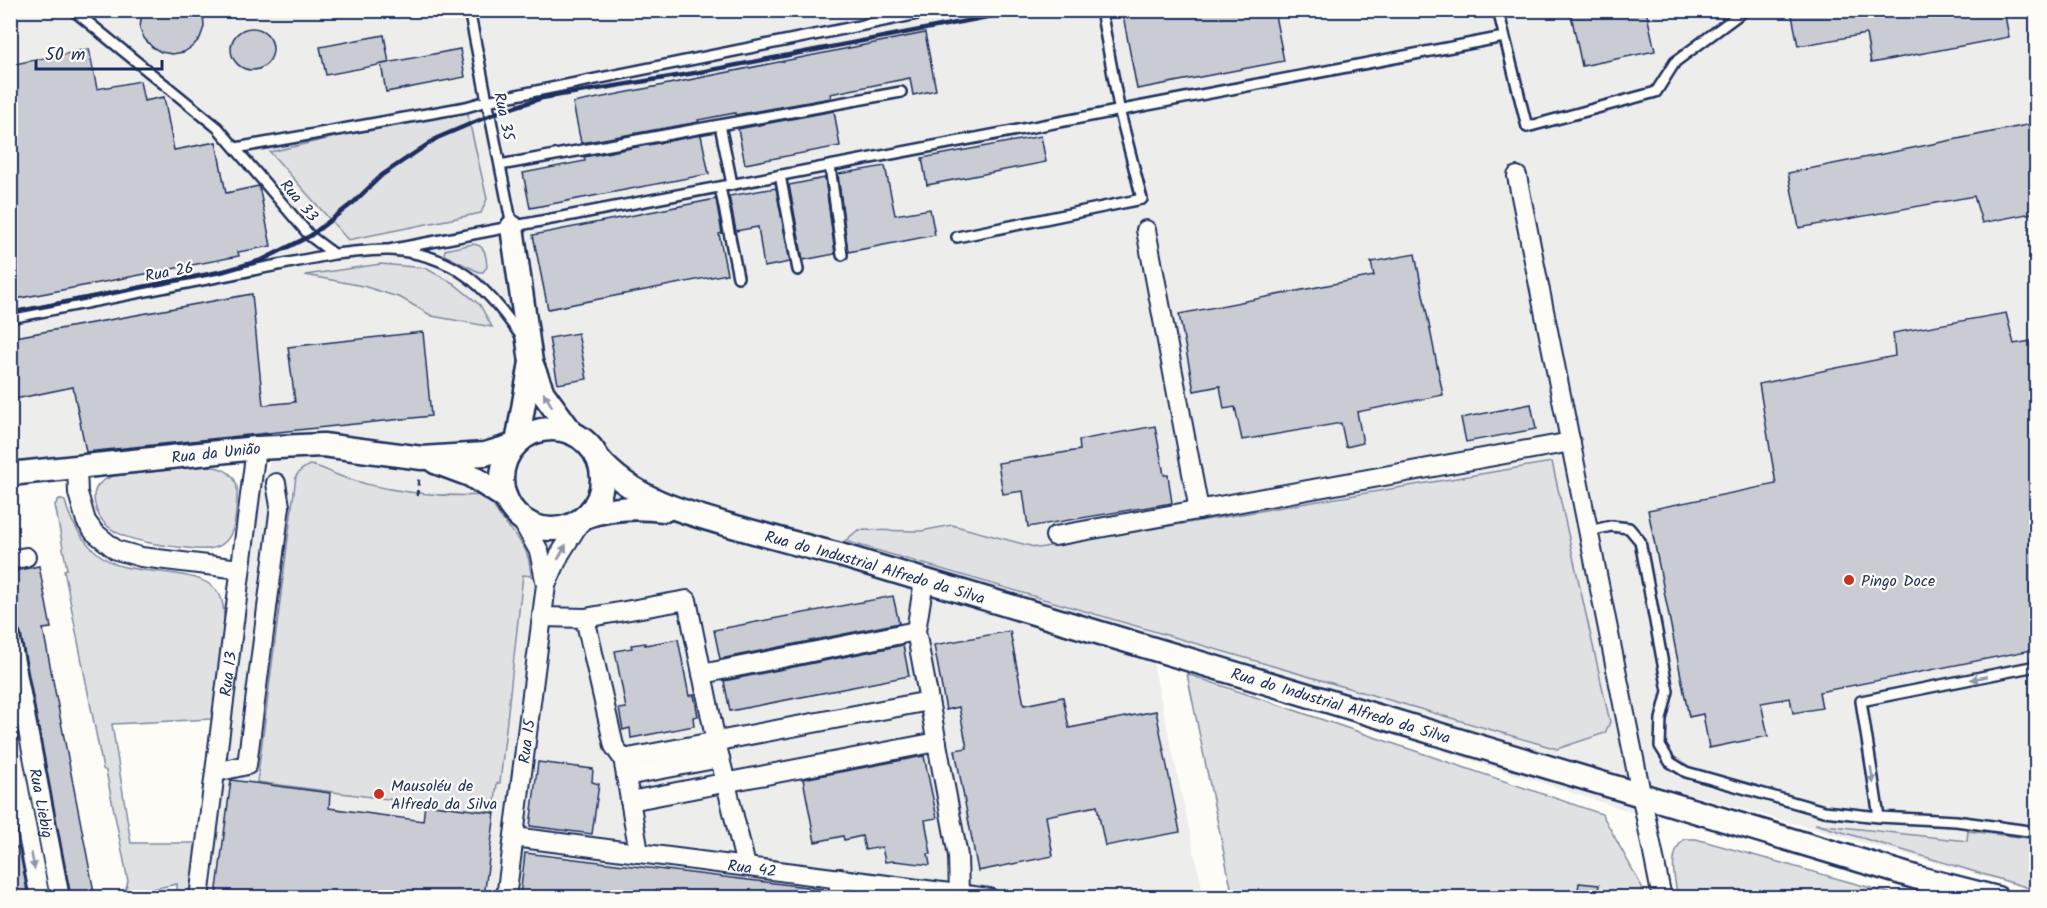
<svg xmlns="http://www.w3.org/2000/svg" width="2047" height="908" font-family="Kalam,sans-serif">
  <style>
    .built { fill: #edeeec }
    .green { fill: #e0e1e3; stroke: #7e88a0; stroke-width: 1.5 }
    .building { fill: #c9ccd3; stroke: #1b2f5e; stroke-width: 1.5 }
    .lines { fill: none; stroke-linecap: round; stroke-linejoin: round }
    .service-casing { stroke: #1b2f5e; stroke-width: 14 }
    .minor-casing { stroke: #1b2f5e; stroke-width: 22 }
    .tertiary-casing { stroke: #1b2f5e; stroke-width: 27 }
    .path { stroke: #1b2f5e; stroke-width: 3; stroke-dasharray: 6 4.5; stroke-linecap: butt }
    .service { stroke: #fdfcf7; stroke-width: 9 }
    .minor { stroke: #fdfcf7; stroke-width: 18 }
    .tertiary { stroke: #fdfcf7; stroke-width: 22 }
    .rail { stroke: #1b2f5e; stroke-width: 4.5 }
    .oneway { fill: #8c96aa }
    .poi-dot { fill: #c8321e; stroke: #fdfcf7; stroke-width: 2 }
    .labels { text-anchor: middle; stroke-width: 4.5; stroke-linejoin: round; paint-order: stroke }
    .street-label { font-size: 16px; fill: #1b2f5e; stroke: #fdfcf7 }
    .poi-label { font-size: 16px; fill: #1b2f5e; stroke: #fdfcf7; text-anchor: start }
  </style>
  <rect width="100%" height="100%" fill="#fdfcf7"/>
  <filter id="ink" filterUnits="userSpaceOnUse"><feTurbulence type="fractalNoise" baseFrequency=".0167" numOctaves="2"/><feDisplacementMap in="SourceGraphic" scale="12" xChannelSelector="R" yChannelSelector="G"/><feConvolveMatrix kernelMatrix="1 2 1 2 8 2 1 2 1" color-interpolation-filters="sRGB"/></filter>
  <g filter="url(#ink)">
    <path class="built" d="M10 11H2036V891L1653 784 1660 821 1152 658 1204 897H190L224 619 278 432 11 461Z"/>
    <path class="green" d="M466 107 487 199 481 213 348 240 270 152Z
      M473 244C486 245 486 256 487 267L483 272H479L444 255 445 250Z
      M381 264 425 268 453 283 480 305 492 327 432 316 401 298 363 286 305 275Z
      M1552 462 1610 722 1605 733 1557 749 845 541 858 530 921 531 952 525 1038 548Z
      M309 465C321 466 329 472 340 476 348 479 357 481 366 484 406 494 446 497 487 495 491 502 495 510 500 516 517 540 529 543 531 576L523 575 500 783H497L494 813 257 782 296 476 301 470Z
      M203 466C223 466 240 474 237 497 236 512 236 530 226 541 214 554 192 548 177 547 146 543 96 539 94 497 94 485 104 479 114 476Z
      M59 499 65 501C72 528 89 552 115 564 143 576 214 566 222 601 229 625 216 690 212 719L112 724 131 843H197L190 897H177V884L124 895 128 881 106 771 103 769 64 570 67 569 55 505Z
      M1187 674 1602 814 1642 887 1643 897H1233Z
      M1815 824 1967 841 1968 831 2036 839V890Z
      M1684 839H1696L1903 897H1678C1674 878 1668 854 1684 839Z"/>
    <path class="building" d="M142 10H203L204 27 200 38 193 46 184 52 172 54 161 52 152 47 144 38 140 28Z
      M1122 10H1274L1284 61 1137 89Z
      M1570 10H1646L1655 51 1582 66Z
      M1791 10H2004L2009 37 1871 63 1866 34 1798 46Z
      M231 49a21 21 0 1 1 42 0a21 21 0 1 1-42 0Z
      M925 33 936 90 913 95 910 78 830 94 831 98 735 115V113L698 120 699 122 581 143 573 103Z
      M384 35 389 63 326 75 320 47Z
      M89 49 97 89 140 81 144 101 164 97 174 150 216 142 226 193 259 186 271 246 238 252 239 256 10 300V65Z
      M460 49 465 77 386 92 381 64Z
      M834 111 840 146 745 164 738 129Z
      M2037 123V212L1982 223 1974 196 1799 228 1788 173Z
      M701 135 709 174 530 208 523 173 585 161 584 157Z
      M1041 136 1046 162 927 185 922 158Z
      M885 166 895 215 930 209 935 235 848 252 838 174Z
      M825 178 835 254 803 260 789 185Z
      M776 188 790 262 764 267 758 227 736 231 729 196Z
      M716 199 722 233 719 234 727 274 548 309 533 235Z
      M1415 254 1443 395 1357 412 1363 443 1346 447 1341 423 1242 440 1235 407 1224 409 1220 386 1194 391 1179 314 1374 276 1371 262Z
      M252 294 263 405 295 402 288 347 423 332 431 416 86 452 73 387 10 400V338Z
      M2006 313 2014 344 2037 340V649L1819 692 1822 708 1793 713 1790 698 1761 703 1768 736 1709 748 1703 714 1689 717 1648 510 1776 484 1759 384 1895 356 1893 333Z
      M578 333 587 379 558 384 549 338Z
      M1531 404 1536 429 1466 442 1461 418Z
      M1155 426 1164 475H1168L1172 503 1028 527 1023 491 1003 494 998 463 1080 450 1079 440Z
      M39 566 51 628 43 629 95 897H71L21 634 15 622H18L13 590H10V572Z
      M893 596 899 623 720 659 714 630Z
      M1010 631 1024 705 1063 697 1069 728 1156 711 1180 832 1105 846 1097 806 1046 816 1053 856 978 871 955 750 967 748 959 707 946 710 934 645Z
      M678 639 689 696 694 695 698 716 693 717 694 726 631 738 630 728 623 730 619 709 626 708 615 651 632 648 631 645 645 643V645Z
      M903 645 909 676 730 711 724 681Z
      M924 756 937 818 925 820 931 854H928L930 865 894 861 885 862 882 847 865 850 862 836 844 840 843 836 815 842 803 779Z
      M538 762 593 769 592 782 599 784 592 834 530 826Z
      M231 780 330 793 329 808 423 821 425 804 495 813 484 897H216Z
      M19 847 28 897H10V849Z
      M525 853 823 889V897H520Z
      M1579 883 1599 885 1597 897H1577Z"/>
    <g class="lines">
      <g class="service-casing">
        <path id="service" d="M73 10 218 128 310 236 334 254C352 253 372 249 390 250 455 254 486 286 521 336
          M469 10 512 226
          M1498 10 1527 127 1656 92 1675 62 1745 10
          M720 125 732 184
          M236 148 466 107 487 101 938 10
          M500 165 901 92
          M830 166 842 255
          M780 175 798 270
          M720 187 738 277
          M957 237 1142 199 1120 113 1101 10
          M389 250C761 180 1133 111 1504 37
          M10 318 334 254
          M1589 531 1611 526 1629 528 1640 541 1668 691 1661 719 1660 746 1670 762 1686 772 1824 811 1879 817
          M2036 666 1861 701 1879 817 1956 821 2036 832"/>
      </g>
      <g class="minor-casing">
        <g id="minor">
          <path d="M1517 176 1662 898"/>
          <path d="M1146 230 1199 510"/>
          <path d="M77 467 78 493 86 521 94 532 116 550 141 557 240 569"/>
          <path d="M1055 536 1571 442"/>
          <path d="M10 560 26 557"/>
          <path d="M924 581 916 631 958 856 959 894"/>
          <path d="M546 585 560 554 582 519"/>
          <path d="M542 617 585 618 614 746 623 759 929 701"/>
          <path d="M585 618 687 600 716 742 746 866"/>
          <path id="s1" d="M10 636 60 898"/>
          <path d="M702 674 916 631"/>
          <path d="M10 742 40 898"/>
          <path d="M624 764 639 853"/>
          <path d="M216 772 247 765 280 506 276 483"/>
          <path d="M626 776 720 758"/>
          <path d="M630 801 937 742"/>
          <path id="s2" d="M514 837 989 898"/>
          <path id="s3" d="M199 898 256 448"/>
          <path id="s4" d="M506 898 546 585 539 551 520 517"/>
          <path d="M838 898 840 878"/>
        </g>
      </g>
      <g class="tertiary-casing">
        <g id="tertiary">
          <path d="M512 227 531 362 543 393 572 433"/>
          <circle cx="552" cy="479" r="50"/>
          <path d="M517 443 531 362"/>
          <path id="s5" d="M597 457C633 501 690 514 743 529 775 538 808 547 840 555L1915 877 1997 898"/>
          <path d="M435 462 470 475 506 498"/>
          <path id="s6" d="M10 474 256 448 323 445 422 458 485 454 515 445"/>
          <path d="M587 516C613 507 638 507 665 510"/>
        </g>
      </g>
      <path class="path" d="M417 496 419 477"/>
      <use href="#service" class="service"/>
      <use href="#minor" class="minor"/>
      <use href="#tertiary" class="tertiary"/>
      <path class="rail" d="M10 313 221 272 262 260 310 236 354 202 382 175 437 138 496 113 542 98 695 73 1024 10"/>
    </g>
    <defs><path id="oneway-solid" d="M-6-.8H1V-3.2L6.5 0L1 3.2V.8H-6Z" transform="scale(1.5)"/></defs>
    <g class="oneway">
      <use href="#oneway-solid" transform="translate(548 400) rotate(-121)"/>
      <use href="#oneway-solid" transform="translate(562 552) rotate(-61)"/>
      <use href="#oneway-solid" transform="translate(1979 678) rotate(169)"/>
      <use href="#oneway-solid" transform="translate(1872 775) rotate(81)"/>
      <use href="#oneway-solid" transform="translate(33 861) rotate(79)"/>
    </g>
  </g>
  <g class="poi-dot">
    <circle cx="1849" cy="580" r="6"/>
    <circle cx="379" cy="794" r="6"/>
  </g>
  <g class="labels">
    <g class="street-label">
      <text transform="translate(505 116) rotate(78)" y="6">Rua 35</text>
      <text transform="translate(300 200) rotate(50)" y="6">Rua 33</text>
      <text transform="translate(169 271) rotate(-11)" y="6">Rua 26</text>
      <text dy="6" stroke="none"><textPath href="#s6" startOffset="207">Rua da União</textPath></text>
      <text dy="6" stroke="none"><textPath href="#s5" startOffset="303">Rua do Industrial Alfredo da Silva</textPath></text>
      <text dy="6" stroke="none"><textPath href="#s3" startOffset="226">Rua 13</textPath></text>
      <text dy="6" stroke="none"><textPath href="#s5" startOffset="789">Rua do Industrial Alfredo da Silva</textPath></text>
      <text dy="6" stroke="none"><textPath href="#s4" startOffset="158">Rua 15</textPath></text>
      <text dy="6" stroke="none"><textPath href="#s1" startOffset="170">Rua Liebig</textPath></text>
      <text dy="6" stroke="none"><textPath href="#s2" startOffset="240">Rua 42</textPath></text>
    </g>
    <g class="poi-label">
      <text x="1861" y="586">Pingo Doce</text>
      <text x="391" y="791">Mausoléu de<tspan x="391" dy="18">Alfredo da Silva</tspan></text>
    </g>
  </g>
  <rect width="2047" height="908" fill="none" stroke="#fdfcf7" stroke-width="36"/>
  <rect x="18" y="18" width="2011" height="872" fill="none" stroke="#1b2f5e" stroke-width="2" filter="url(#ink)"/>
  <path d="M36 60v9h126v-9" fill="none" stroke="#1b2f5e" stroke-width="3"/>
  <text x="45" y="60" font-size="18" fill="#1b2f5e" stroke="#fdfcf7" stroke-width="4.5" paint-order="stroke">50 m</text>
</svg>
